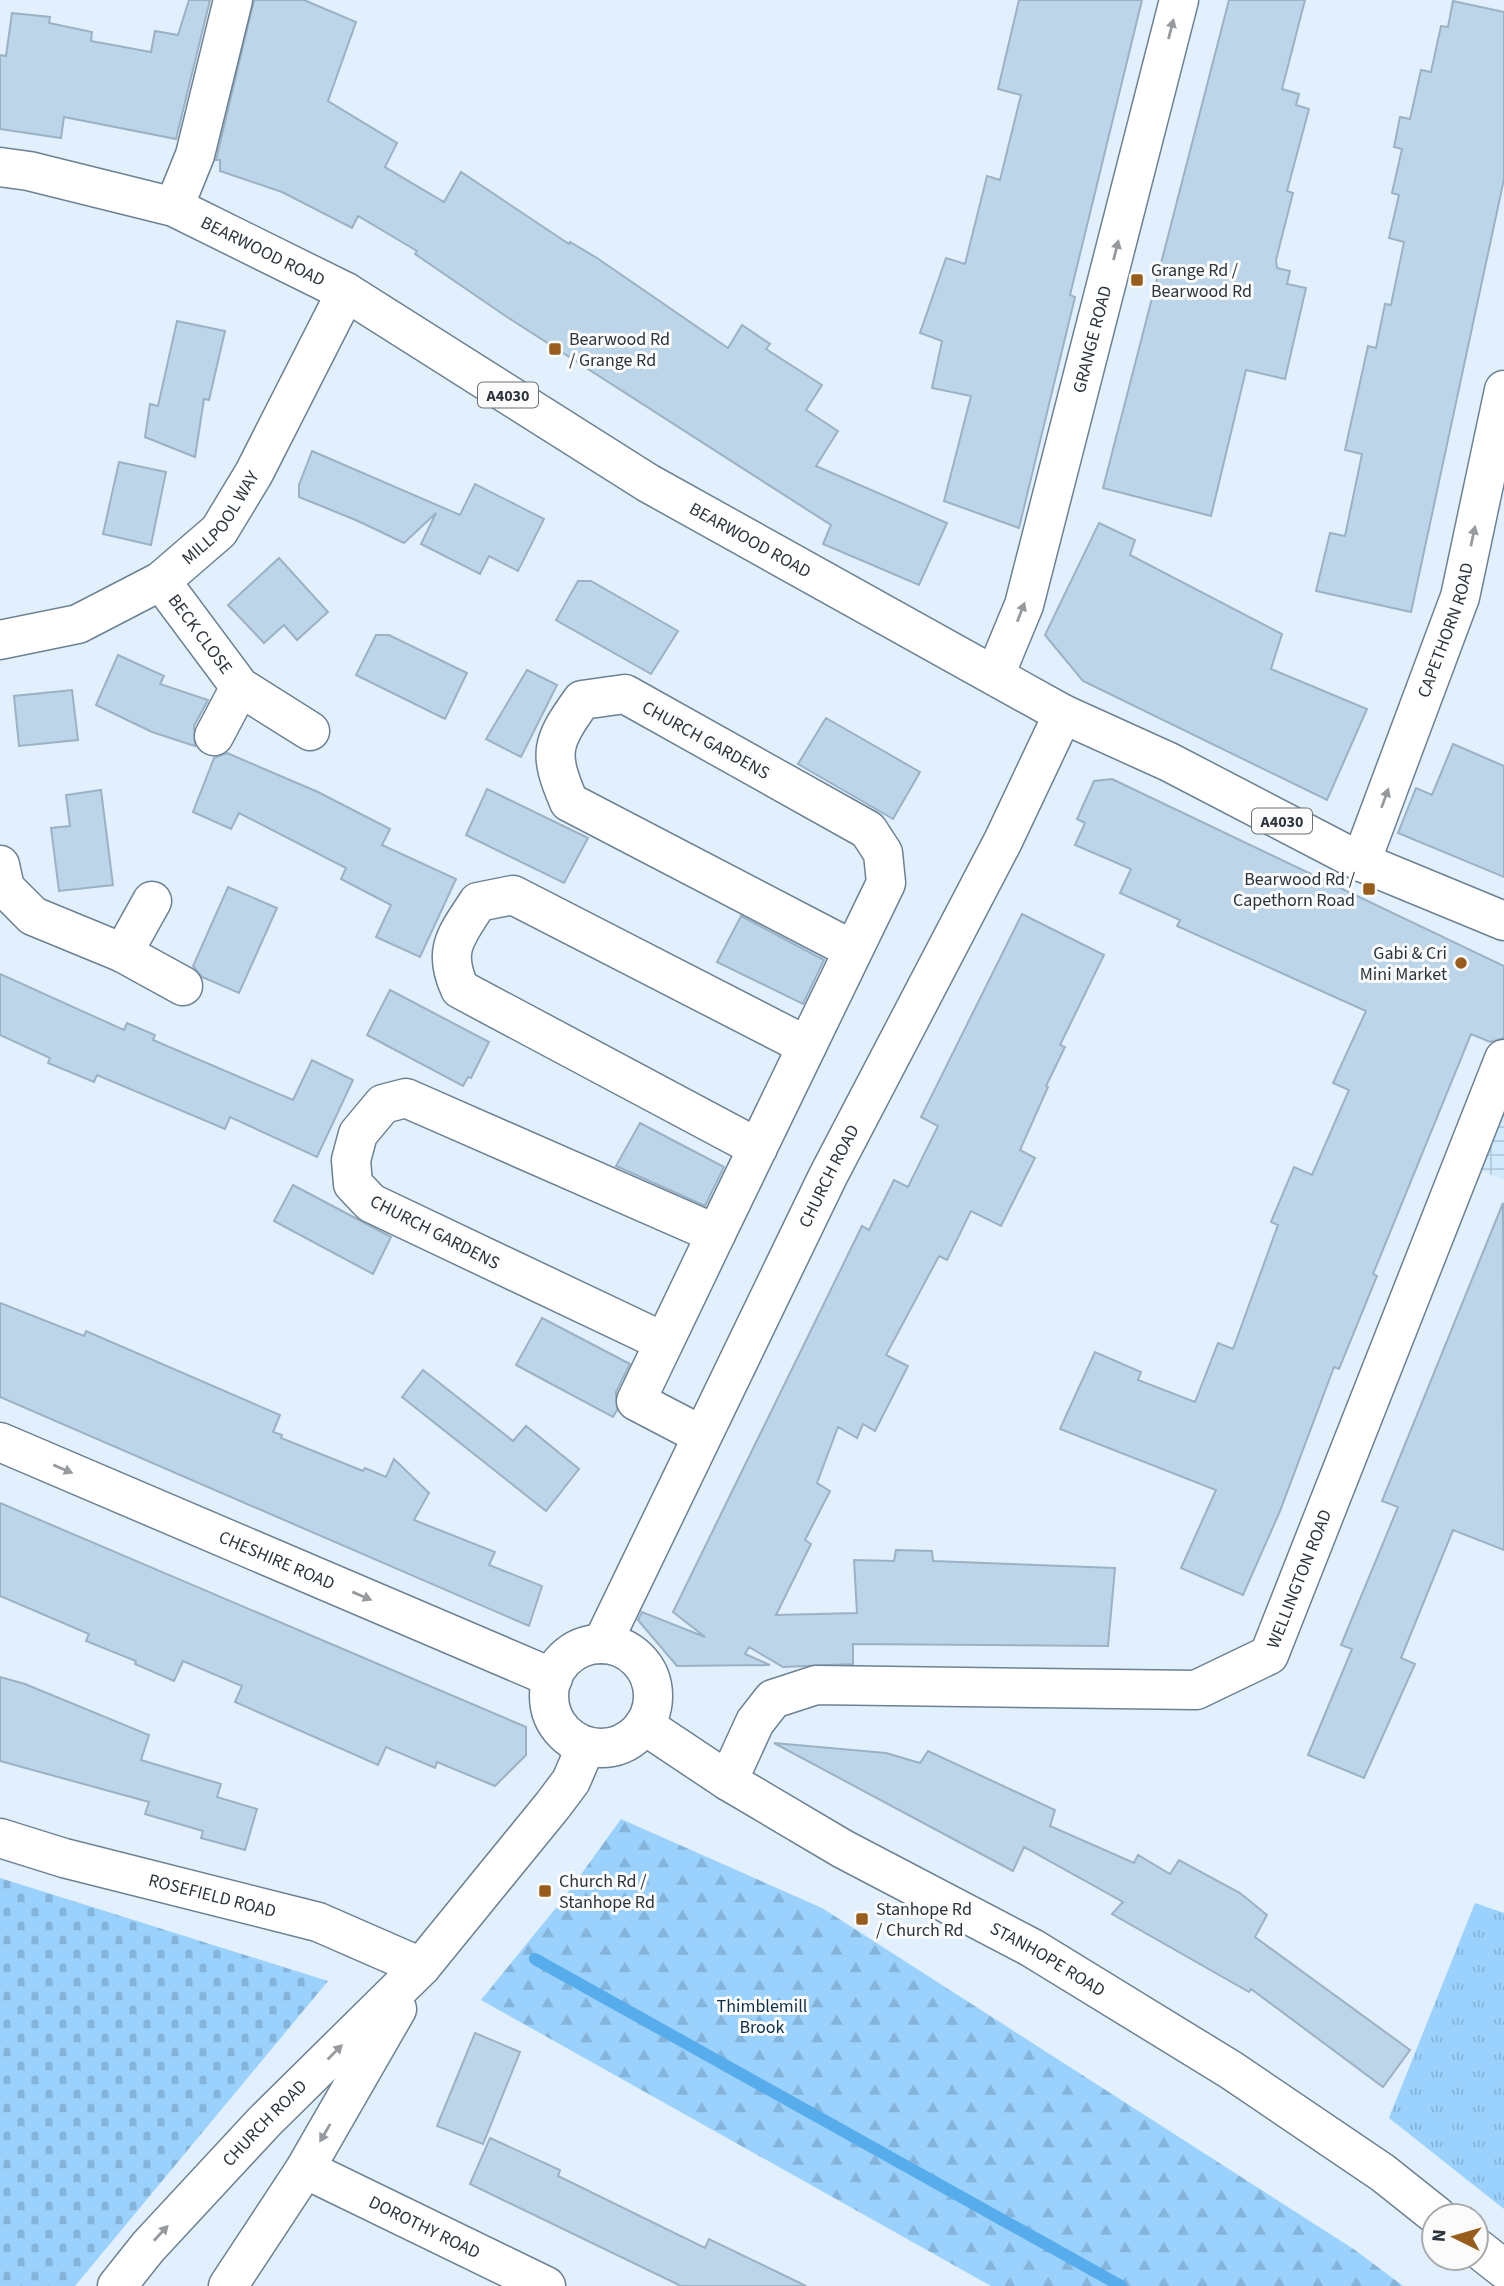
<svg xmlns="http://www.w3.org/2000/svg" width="1504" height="2286" font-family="'Source Sans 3',sans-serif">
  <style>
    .industrial { fill: url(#industrial-grid) }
    .grass { fill: url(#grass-tufts) }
    .forest { fill: url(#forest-firs) }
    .cemetery { fill: url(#cemetery-stones) }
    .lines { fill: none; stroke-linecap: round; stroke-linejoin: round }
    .stream { stroke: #57acec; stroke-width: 12 }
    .building { fill: #bdd5e8; stroke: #9bb2c5; stroke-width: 2 }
    .street-casing { stroke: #6c8193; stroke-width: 41 }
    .secondary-casing { stroke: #6c8193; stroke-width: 41 }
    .primary-casing { stroke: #6c8193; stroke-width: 41 }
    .street { stroke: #fff; stroke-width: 38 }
    .secondary { stroke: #fff; stroke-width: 38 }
    .primary { stroke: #fff; stroke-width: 38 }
    .oneway { fill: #969a9e }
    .poi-dot { fill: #985d1d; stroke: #fbfbfb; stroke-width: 2.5 }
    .labels { text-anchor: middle; stroke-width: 6; stroke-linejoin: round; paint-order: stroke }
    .shield { fill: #fbfbfb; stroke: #6a7076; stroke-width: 2 }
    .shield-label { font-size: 16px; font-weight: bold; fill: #2c353d }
    .street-label { font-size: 18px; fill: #2c353d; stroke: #fbfbfb }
    .poi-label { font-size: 18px; fill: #2c353d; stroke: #fbfbfb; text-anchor: start }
    .park-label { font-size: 18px; fill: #0a2f49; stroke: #fbfbfb }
  </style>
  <defs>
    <pattern id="industrial-grid" width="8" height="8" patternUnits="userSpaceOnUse" patternTransform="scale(1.75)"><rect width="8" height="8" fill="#d2eafe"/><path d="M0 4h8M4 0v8" fill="none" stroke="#b4c9db"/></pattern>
    <pattern id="grass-tufts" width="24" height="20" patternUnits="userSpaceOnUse" patternTransform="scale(1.75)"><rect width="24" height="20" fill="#9ad1fd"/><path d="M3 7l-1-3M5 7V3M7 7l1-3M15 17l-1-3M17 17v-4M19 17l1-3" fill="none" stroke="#85b4da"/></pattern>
    <pattern id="forest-firs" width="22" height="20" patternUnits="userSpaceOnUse" patternTransform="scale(1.75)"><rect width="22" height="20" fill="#9ad1fd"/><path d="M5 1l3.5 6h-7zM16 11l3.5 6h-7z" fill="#85b4da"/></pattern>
    <pattern id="cemetery-stones" width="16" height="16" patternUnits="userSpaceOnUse" patternTransform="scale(1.75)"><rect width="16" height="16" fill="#9ad1fd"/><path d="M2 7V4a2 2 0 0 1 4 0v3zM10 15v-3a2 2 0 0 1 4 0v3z" fill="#85b4da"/></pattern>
  </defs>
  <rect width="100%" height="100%" fill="#e1f0fc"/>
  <path class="industrial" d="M1504 1059V1180L1463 1163Z"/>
  <path class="grass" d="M1475 1903 1504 1913V2209L1389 2118Z"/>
  <path class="forest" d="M621 1819 822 1908 1355 2250 1403 2286H991L481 2000 564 1898Z"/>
  <path class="cemetery" d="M0 1878 328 1981 75 2286H0Z"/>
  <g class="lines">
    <path class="stream" d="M535 1959 1121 2286"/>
  </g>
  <path class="building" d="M189 0H210L176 139 64 117 61 138 0 129V55L6 56 12 13 50 17 49 23 92 32 91 41 151 52 155 31 178 35Z
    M254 0H304L356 22 328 101 397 143 385 167 444 202 461 172 569 244 570 242 597 258 728 348 742 325 770 344 766 349 822 385 806 410 838 431 816 466 947 523 919 585 823 544 831 525 507 317 415 254 417 251 358 216 352 228 282 192 220 171V160H216Z
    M1019 0H1142L1070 295 1075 297 1019 528 944 501 971 396 932 388 942 341 920 333 946 258 965 264 987 176 1000 180 1021 95 998 89Z
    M1229 0H1305L1282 89 1299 94 1296 105 1309 109 1287 191 1293 193 1276 260 1277 268 1290 271 1287 284 1306 288 1285 379 1246 370 1211 516 1103 488Z
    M1453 1 1504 12V179L1411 612 1316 591 1330 533 1345 536 1362 454 1345 450 1368 346 1376 348 1385 304 1391 305 1404 242 1389 238 1399 195 1392 193 1402 149 1394 147 1400 117 1410 119 1421 70 1431 72 1441 26 1448 27Z
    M177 321 225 331 209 400 204 399 195 457 145 437 150 404 158 406Z
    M312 451 460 515 475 484 544 519 518 571 489 556 480 574 421 544 436 513 404 543 358 521 299 497V485Z
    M119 462 166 472 151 545 103 534Z
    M1099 523 1135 540 1130 555 1282 634 1271 669 1367 709 1327 800 1083 681 1045 635Z
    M279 558 328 612 297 640 284 625 264 643 228 605Z
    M578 581H591L678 631 651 674 556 620Z
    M376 635H389L467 673 445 719 356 675Z
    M118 655 164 676 160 684 208 700 194 726 195 746 152 732 96 705Z
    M527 670 557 685 521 757 486 739Z
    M72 690 78 740 19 746 14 696Z
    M826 718 920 772 893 819 798 764Z
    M1453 744 1504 766V877L1398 833 1416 788 1432 795Z
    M227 753 318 792 390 829 382 845 456 879 420 957 376 937 391 905 341 879 346 868 239 813 231 829 193 812 214 758Z
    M1112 779 1504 966V1038L1490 1042 1471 1034 1373 1274 1377 1276 1339 1369 1334 1367 1280 1511 1243 1595 1181 1568 1216 1490 1060 1429 1095 1352 1141 1372 1138 1380 1195 1402 1218 1343 1233 1349 1278 1225 1271 1222 1294 1167 1312 1175 1349 1090 1333 1083 1366 1011 1177 926 1180 920 1120 893 1131 869 1075 845 1085 823 1077 819 1094 781Z
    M487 789 588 838 564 883 466 835Z
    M101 790 113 885 59 891 51 828 70 826 66 795Z
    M228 887 277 908 239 993 202 977 193 966Z
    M1022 914 1104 955 1060 1045 1065 1047 1046 1086 1048 1087 1020 1150 1035 1158 1001 1226 971 1211 947 1260 939 1256 886 1355 908 1366 875 1431 863 1424 857 1438 838 1427 817 1483 830 1491 805 1540 811 1544 776 1615 857 1613 854 1560 894 1561 896 1550 932 1551 933 1561 1115 1568 1108 1646 853 1644V1664L783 1667 749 1647 745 1654 770 1665 677 1666 638 1620 642 1612 705 1637 673 1612 862 1226 869 1230 894 1180 908 1187 938 1126 921 1117Z
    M741 916 824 960 803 1004 717 962Z
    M0 974 124 1030 127 1023 155 1035 153 1040 293 1100 312 1060 353 1080 317 1157 230 1117 225 1129 97 1075 94 1082 48 1063 50 1058 0 1035Z
    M390 990 489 1042 471 1078 468 1077 463 1086 367 1035Z
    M640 1123 724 1167 705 1206 616 1166Z
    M293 1185 391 1237 373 1274 274 1221Z
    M1503 1203 1504 1550 1453 1530 1401 1658 1415 1664 1364 1778 1308 1755 1352 1649 1341 1645 1398 1507 1382 1501Z
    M0 1303 84 1336 86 1331 280 1415 273 1432 282 1435 281 1438 363 1471 365 1468 386 1477 394 1459 429 1493 414 1520 495 1552 489 1565 542 1586 529 1626 0 1397Z
    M542 1318 630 1364 616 1392 617 1410 613 1417 516 1365Z
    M423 1370 513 1441 526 1426 579 1469 546 1511 402 1397Z
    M0 1503 526 1727V1755L495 1786 437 1762 435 1768 386 1747 378 1765 235 1702 242 1686 183 1661 174 1681 135 1664 136 1661 86 1641 89 1634 0 1596Z
    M0 1677 25 1684 149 1735 141 1760 221 1784 217 1797 257 1809 245 1850 201 1838 203 1831 145 1814 149 1802 0 1761Z
    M774 1743 886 1753 920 1763 928 1751 1055 1810 1050 1826 1134 1863 1138 1855 1170 1874 1179 1860 1240 1893 1267 1915 1255 1937 1410 2050 1383 2087 1251 1989 1249 1992 1112 1914 1123 1902 1024 1847 1013 1871Z
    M475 2033 520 2052 483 2144 437 2126Z
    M490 2138 560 2170 558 2176 705 2248 709 2239 806 2286H681L470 2184Z"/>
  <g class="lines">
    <g class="street-casing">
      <g id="street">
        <path d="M174 207 195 155 233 0"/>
        <path id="s1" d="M161 581 240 687 310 731"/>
        <path id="s2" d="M0 640 78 624 161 581 219 531 254 473 346 292"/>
        <path id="s3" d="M995 675 1024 605 1179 0"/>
        <path d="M214 736 240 687"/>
        <path id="s4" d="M1361 862 1460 597 1504 390"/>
        <path d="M0 865 5 888 33 916 123 953 152 901"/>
        <path d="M123 953 183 986"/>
        <path d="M807 1046 886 883 883 853 868 830 625 694 582 700C551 743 548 753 569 802L853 950"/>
        <path d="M716 1234 807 1046 513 895 478 902C456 936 442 950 460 989L758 1148"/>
        <path d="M664 1342 371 1203 353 1184 351 1160 358 1134 383 1104 406 1098 716 1234 636 1401 701 1435"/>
        <path id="s5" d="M0 1442 553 1678"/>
        <path id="s6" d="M728 1781 755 1722 773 1699 816 1685 1196 1690 1269 1655 1504 1059"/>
        <path id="s7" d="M0 1838 64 1858 318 1922 421 1967"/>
        <path id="s8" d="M305 2169 546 2286"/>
      </g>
    </g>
    <g class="secondary-casing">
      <g id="secondary">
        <path id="s9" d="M602 1644 828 1176 1003 841 1063 714"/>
        <circle cx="601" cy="1696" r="52"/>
        <path id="s10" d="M644 1725 728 1781 843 1849 1032 1948 1231 2070 1383 2173 1437 2216"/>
        <path d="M1476 2247 1504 2269"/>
        <path id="s11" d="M117 2286 148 2247 264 2122 421 1967 553 1805 571 1781 586 1746"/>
        <path d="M228 2286 305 2169 397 2009"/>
      </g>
    </g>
    <g class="primary-casing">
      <g id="primary">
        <path id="s12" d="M0 167 29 171 174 207 346 292 648 483 1063 714 1169 762 1361 862 1504 921"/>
      </g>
    </g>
    <use href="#street" class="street"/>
    <use href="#secondary" class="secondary"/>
    <use href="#primary" class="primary"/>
  </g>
  <defs><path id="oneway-solid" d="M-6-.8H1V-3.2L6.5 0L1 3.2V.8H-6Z" transform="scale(1.75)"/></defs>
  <g class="oneway">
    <use href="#oneway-solid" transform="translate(1171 29) rotate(-76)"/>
    <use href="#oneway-solid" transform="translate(1116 250) rotate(-76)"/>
    <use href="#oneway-solid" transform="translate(1473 536) rotate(-78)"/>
    <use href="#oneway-solid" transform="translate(1021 612) rotate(-69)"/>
    <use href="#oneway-solid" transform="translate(1385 798) rotate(-70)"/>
    <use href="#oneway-solid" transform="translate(63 1469) rotate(23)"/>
    <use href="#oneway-solid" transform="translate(362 1596) rotate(23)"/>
    <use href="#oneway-solid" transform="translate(335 2052) rotate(-45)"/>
    <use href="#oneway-solid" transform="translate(325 2133) rotate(120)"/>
    <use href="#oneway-solid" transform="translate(161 2233) rotate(-47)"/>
  </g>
  <g class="poi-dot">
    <rect x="1130" y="273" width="14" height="14" rx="3.5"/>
    <rect x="548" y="342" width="14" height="14" rx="3.5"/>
    <rect x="1362" y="882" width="14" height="14" rx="3.5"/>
    <circle cx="1461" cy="963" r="7"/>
    <rect x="538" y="1884" width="14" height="14" rx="3.5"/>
    <rect x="855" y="1912" width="14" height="14" rx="3.5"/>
  </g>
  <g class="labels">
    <g class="shield">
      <rect x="478" y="382.5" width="60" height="25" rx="5"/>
      <rect x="1252" y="808.5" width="60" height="25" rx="5"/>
    </g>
    <g class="shield-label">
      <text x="508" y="401">A4030</text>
      <text x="1282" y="827">A4030</text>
    </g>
    <g class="street-label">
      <text dy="6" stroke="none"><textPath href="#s12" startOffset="278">BEARWOOD ROAD</textPath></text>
      <text dy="6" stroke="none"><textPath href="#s3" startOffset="350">GRANGE ROAD</textPath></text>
      <text dy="6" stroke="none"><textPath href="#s2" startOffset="261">MILLPOOL WAY</textPath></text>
      <text dy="6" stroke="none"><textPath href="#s12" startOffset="845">BEARWOOD ROAD</textPath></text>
      <text dy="6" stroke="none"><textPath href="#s4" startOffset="247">CAPETHORN ROAD</textPath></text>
      <text dy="6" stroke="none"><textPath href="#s1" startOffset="66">BECK CLOSE</textPath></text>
      <text transform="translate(706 740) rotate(29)" y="6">CHURCH GARDENS</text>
      <text dy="6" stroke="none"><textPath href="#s9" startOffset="520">CHURCH ROAD</textPath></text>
      <text transform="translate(435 1232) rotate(27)" y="6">CHURCH GARDENS</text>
      <text dy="6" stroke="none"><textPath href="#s5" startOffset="301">CHESHIRE ROAD</textPath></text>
      <text dy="6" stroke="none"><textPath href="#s6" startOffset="682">WELLINGTON ROAD</textPath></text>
      <text dy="6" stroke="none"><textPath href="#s7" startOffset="220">ROSEFIELD ROAD</textPath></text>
      <text dy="6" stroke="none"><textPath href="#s10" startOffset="467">STANHOPE ROAD</textPath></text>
      <text dy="6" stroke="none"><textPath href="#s11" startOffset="220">CHURCH ROAD</textPath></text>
      <text dy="6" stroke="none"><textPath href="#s8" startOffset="133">DOROTHY ROAD</textPath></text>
    </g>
    <g class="poi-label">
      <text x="1151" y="276">Grange Rd /<tspan x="1151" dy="21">Bearwood Rd</tspan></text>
      <text x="569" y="345">Bearwood Rd<tspan x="569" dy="21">/ Grange Rd</tspan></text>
      <text x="1355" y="885" text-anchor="end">Bearwood Rd /<tspan x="1355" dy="21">Capethorn Road</tspan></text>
      <text x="1447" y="959" text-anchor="end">Gabi &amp; Cri<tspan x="1447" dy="21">Mini Market</tspan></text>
      <text x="559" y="1887">Church Rd /<tspan x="559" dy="21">Stanhope Rd</tspan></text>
      <text x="876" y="1915">Stanhope Rd<tspan x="876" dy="21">/ Church Rd</tspan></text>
    </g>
    <g class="park-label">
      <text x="762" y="2012">Thimblemill<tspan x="762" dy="21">Brook</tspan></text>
    </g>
  </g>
  <g transform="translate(1455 2237) rotate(275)"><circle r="33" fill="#fbfbfb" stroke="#a8acaf" stroke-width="2"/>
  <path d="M0-5L12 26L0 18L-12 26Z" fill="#985d1d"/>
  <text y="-10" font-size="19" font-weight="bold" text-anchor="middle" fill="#2c353d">N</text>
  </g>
</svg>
